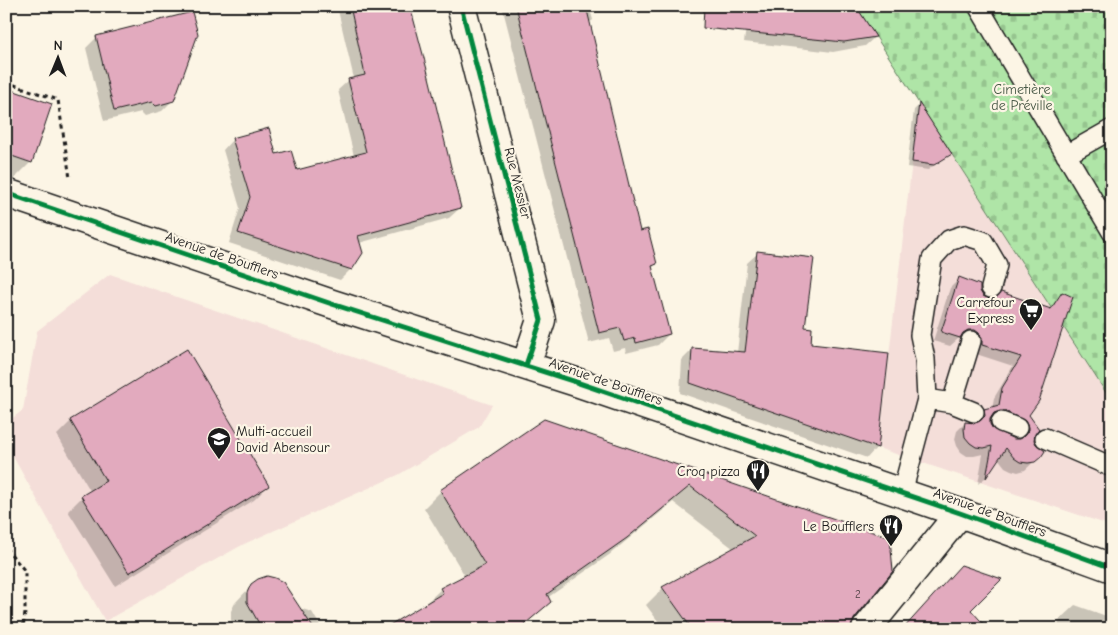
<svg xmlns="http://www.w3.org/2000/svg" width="1118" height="635" font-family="'Comic Neue',sans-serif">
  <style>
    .built { fill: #f4ded9 }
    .cemetery { fill: url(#cemetery-stones); stroke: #668062 }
    .shadow { fill: #0003; fill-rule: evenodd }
    .building { fill: #e2aabe; stroke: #1c1c1c; fill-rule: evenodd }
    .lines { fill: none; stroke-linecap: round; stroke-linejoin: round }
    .service-casing { stroke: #1c1c1c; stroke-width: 22 }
    .minor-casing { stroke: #1c1c1c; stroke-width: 31 }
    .tertiary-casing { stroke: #1c1c1c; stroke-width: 31 }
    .path { stroke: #1c1c1c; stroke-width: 3; stroke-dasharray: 4 4; stroke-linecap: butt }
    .service { stroke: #fcf5e5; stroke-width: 19 }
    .minor { stroke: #fcf5e5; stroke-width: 28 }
    .tertiary { stroke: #fcf5e5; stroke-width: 28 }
    .cycleway-casing { stroke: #fcf5e5; stroke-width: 8 }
    .cycleway { stroke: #00873e; stroke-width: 5 }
    .labels { text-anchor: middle; stroke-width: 4.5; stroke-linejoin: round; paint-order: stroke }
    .number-label { font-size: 11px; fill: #4e4044 }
    .park-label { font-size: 14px; fill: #485846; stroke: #fcf5e5 }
    .street-label { font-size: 14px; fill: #1c1c1c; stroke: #fcf5e5 }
    .poi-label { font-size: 14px; fill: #1c1c1c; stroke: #fcf5e5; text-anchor: end }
  </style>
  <defs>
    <pattern id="cemetery-stones" width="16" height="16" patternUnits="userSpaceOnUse" patternTransform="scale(1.25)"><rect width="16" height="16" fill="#afe5a7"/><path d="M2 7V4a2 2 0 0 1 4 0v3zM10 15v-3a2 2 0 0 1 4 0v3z" fill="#96c48f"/></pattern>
  </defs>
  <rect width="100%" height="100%" fill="#fcf5e5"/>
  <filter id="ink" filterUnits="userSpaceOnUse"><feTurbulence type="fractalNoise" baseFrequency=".02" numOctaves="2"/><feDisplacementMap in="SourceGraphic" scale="10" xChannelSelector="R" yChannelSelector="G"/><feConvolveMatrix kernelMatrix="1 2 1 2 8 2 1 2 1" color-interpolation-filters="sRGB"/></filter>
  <g filter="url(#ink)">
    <path class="built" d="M919 103 1112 402V526L878 448Z
      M110 274 492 405 479 427 398 475 244 544 105 621 6 444V423L23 410 37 331Z"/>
    <path class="cemetery" d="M856 6H1112V402Z"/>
    <path class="shadow" d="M337 6H409L460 208 449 218 359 243 351 269 340 280 229 243 240 208 223 150 233 139 276 156 296 171 354 156 338 90 349 80 354 79Z
      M502 6H589L593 20 589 23 639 232 656 264 652 268 669 334 658 345 626 353 625 348 613 351 609 338 589 343Z
      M749 6 875 37 865 46 833 52 744 42Z
      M97 37 173 100 162 111 145 116 141 112 104 121 86 48Z
      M6 89 31 162 11 182 6 180Z
      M919 105 950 153 928 170 907 167 914 110Z
      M758 253 804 328 809 345 877 447 867 458 680 393 682 360 692 350 737 353 747 263Z
      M959 279 979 292 983 297 988 300 1049 309 1062 293 1027 415 1033 439 1040 456 1025 470 1018 472 1011 470 1005 467 998 458 985 478 978 484 983 454 974 456H967L961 452 957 446 955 439 957 431 966 422 976 425V419L985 410 992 408 994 398 1013 366 973 353 965 339H958L950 346 933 341 950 288ZM989 419 995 420 1020 436 1019 440H1013L992 430 989 425Z
      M187 351 268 486 254 500 115 586 68 511 82 497 91 492 57 435 71 421Z
      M545 421 889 539 826 629H664L646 605 663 588 734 549 673 502 609 555 547 598 550 602 520 629H386L424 605 441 589 465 576 424 508 441 491Z
      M252 585 299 608 312 612 322 629H236L231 620V611L235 603Z
      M1075 605 1112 618V629H1057L1060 619Z"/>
    <path class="building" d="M350 6H410L429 77 461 208 358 236 363 253 352 270 238 233 250 197 232 138 269 128 276 154 291 150 297 170 366 152 348 79 365 75Z
      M516 6H586L640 231 648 229 657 264 652 266 670 334 636 343 635 338 624 341 620 328 599 333Z
      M704 6H856L876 37 844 42 703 28Z
      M192 12 198 34 174 101 156 106 152 102 114 111 96 36Z
      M6 88 52 104 32 163 6 154Z
      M919 103 952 154 934 165 912 162Z
      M757 251 814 258 805 327 812 328 811 344 889 353 878 448 690 383 692 348 745 352Z
      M959 277 980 285V291L983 296 989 299H994L1001 292 1051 309 1062 292 1073 297 1039 401 1029 415 1039 429 1035 434 1034 440 1036 444 1045 451 1041 457 1035 462 1028 463 1020 462 1014 458 1006 448 986 478 992 446 984 448 976 447 970 443 965 437 964 429 965 422 975 423 980 421 985 416 984 409 999 405 1002 388 1021 357 982 345V338L979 333 975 330H968L963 333 960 338 941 332ZM1000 411H1005L1025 421 1028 427V431L1024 436 1019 439H1014L993 429 990 424V419L994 413Z
      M187 349 269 486 129 573 81 496 106 481 70 420Z
      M544 419 890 538 893 571 854 619 851 629H692L662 587 755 536 690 486 627 538 547 594 551 602 519 629H383L443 593 440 588 485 565 440 490Z
      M961 565 1002 579 971 610 988 629H903Z
      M267 576 275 578 283 582 314 629H262L247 602V593L251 584 258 579Z"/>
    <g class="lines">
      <g class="service-casing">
        <path id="service" d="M978 6 1112 232
          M1066 155 1112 129
          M927 399 925 359 920 335 932 259 949 240 964 235 983 241 997 265 991 288
          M952 403 971 341
          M1001 422 1017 428
          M1045 438 1112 467
          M902 493 927 399 952 403 974 412"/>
      </g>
      <g class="minor-casing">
        <path id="minor" d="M461 6 541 320 526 365
          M866 629 960 513"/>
      </g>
      <g class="tertiary-casing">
        <path id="tertiary" d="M6 193 332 304 576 382 960 513 1112 568"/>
      </g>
      <path class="path" d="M6 82 58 100 70 178
        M6 548 25 571V613L23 629
        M220 629 222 627"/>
      <use href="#service" class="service"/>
      <use href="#minor" class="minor"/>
      <use href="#tertiary" class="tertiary"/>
      <g class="cycleway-casing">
        <path id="cycleway" d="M461 6 541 320 526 365
          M6 193 332 304 576 382 960 513 1112 568"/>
      </g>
      <use href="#cycleway" class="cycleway"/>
    </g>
  </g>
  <defs>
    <g id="supermarket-pin" transform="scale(1.25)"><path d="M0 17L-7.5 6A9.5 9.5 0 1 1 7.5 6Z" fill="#1c1c1c" stroke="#fcf5e5"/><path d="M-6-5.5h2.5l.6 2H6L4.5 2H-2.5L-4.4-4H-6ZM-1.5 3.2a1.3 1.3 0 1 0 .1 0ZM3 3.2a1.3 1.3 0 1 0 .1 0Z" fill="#fff"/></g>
    <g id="school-pin" transform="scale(1.25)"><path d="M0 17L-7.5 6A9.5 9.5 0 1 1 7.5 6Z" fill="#1c1c1c" stroke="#fcf5e5"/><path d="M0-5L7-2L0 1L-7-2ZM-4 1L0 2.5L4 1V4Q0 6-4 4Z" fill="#fff"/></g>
    <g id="restaurant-pin" transform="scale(1.25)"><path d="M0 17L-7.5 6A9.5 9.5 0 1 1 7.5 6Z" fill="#1c1c1c" stroke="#fcf5e5"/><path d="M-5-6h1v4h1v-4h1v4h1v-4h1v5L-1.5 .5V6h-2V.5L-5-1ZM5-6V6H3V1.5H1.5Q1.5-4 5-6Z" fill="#fff"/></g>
  </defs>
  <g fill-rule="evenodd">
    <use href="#supermarket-pin" x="1031" y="310"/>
    <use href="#school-pin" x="219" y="439"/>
    <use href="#restaurant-pin" x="758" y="471"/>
    <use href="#restaurant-pin" x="891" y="526"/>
  </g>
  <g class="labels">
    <g class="number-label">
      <text x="858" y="598">2</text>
    </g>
    <g class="park-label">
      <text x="1022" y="94">Cimetière<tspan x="1022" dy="16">de Préville</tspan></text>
    </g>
    <g class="street-label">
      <text transform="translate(518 183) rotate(76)" y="5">Rue Messier</text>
      <text transform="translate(222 255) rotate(19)" y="5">Avenue de Boufflers</text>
      <text transform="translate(606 381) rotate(19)" y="5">Avenue de Boufflers</text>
      <text transform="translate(990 512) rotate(20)" y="5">Avenue de Boufflers</text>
    </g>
    <g class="poi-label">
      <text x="1014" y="307">Carrefour<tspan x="1014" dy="16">Express</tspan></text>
      <text x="236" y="436" text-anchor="start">Multi-accueil<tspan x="236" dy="16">David Abensour</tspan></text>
      <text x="740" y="476">Croq pizza</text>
      <text x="874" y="531">Le Boufflers</text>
    </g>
  </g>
  <rect width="1118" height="635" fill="none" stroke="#fcf5e5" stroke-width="25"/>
  <rect x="12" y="12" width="1093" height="610" fill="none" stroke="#1c1c1c" stroke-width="2" filter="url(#ink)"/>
  <g transform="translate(58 58) rotate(1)" stroke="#fcf5e5" stroke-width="4" paint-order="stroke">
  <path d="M0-4L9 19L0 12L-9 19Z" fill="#1c1c1c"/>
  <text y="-8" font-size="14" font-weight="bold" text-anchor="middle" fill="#1c1c1c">N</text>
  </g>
</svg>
